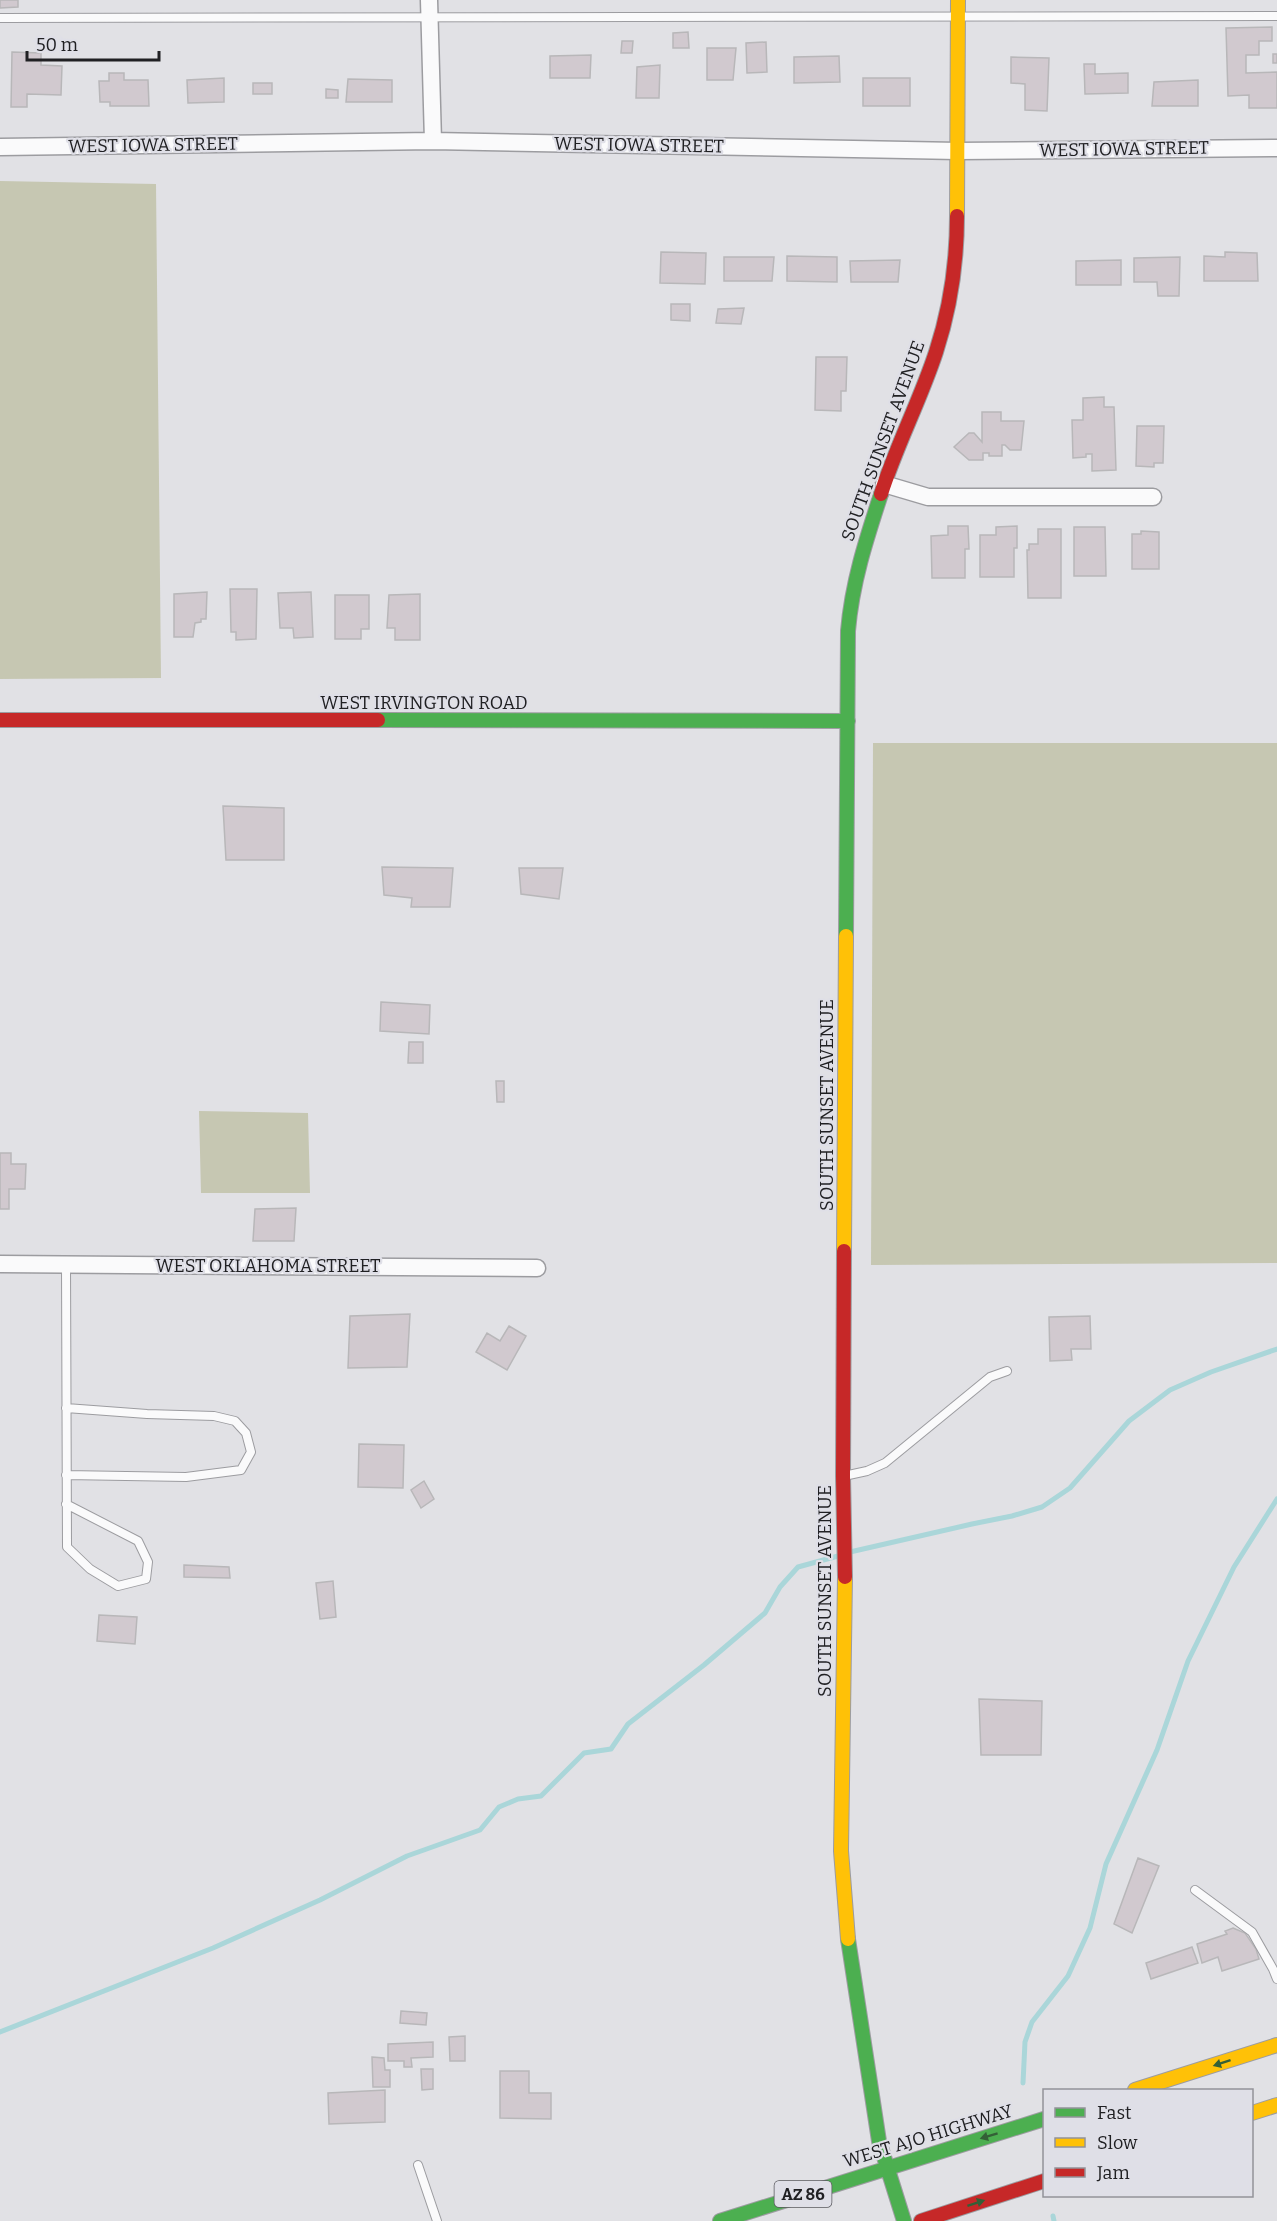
<svg xmlns="http://www.w3.org/2000/svg" width="1277" height="2221" font-family="Bitter,serif">
  <style>
    .green { fill: #c6c7b2 }
    .lines { fill: none; stroke-linecap: round; stroke-linejoin: round }
    .stream { stroke: #aad6d9; stroke-width: 5 }
    .building { fill: #d1c9cf; stroke: #b8b7b9; stroke-width: 1.5 }
    .lane-casing { stroke: #9c9ca0; stroke-width: 10 }
    .street-casing { stroke: #9c9ca0; stroke-width: 19 }
    .fast-casing { stroke: #9c9ca0; stroke-width: 16 }
    .slow-casing { stroke: #9c9ca0; stroke-width: 16 }
    .jam-casing { stroke: #9c9ca0; stroke-width: 16 }
    .lane { stroke: #fafafb; stroke-width: 8 }
    .street { stroke: #fafafb; stroke-width: 16 }
    .fast { stroke: #4caf50; stroke-width: 14 }
    .slow { stroke: #ffc107; stroke-width: 14 }
    .jam { stroke: #c62828; stroke-width: 14 }
    .oneway { fill: #346037 }
    .labels { text-anchor: middle; stroke-width: 4.5; stroke-linejoin: round; paint-order: stroke }
    .shield { fill: #dfdfe7; stroke: #59595e; stroke-width: 1.5 }
    .shield-label { font-size: 16px; font-weight: bold; fill: #202023 }
    .street-label { font-size: 18px; fill: #202023; stroke: #dfdfe7 }
  </style>
  <rect width="100%" height="100%" fill="#e1e1e5"/>
  <path class="green" d="M0 181 156 184 161 678 0 679Z
    M873 743H1277V1263L871 1265Z
    M199 1111 308 1113 310 1193H201Z"/>
  <g class="lines">
    <path class="stream" d="M850 1552 972 1524 1012 1516 1042 1507 1070 1488 1129 1421 1170 1390 1211 1372 1277 1349
      M0 2032 213 1948 320 1900 407 1856 480 1830 499 1807 518 1799 541 1796 584 1753 611 1749 628 1724 704 1665 765 1613 780 1587 798 1567 838 1556
      M1023 2083 1025 2042 1032 2022 1068 1976 1090 1928 1106 1864 1157 1750 1188 1661 1234 1567 1277 1499
      M1053 2216 1054 2221"/>
  </g>
  <path class="building" d="M0 0H18V7L0 8Z
    M1272 27V41H1259V55H1246V73L1277 72V108H1249V95L1228 96 1226 28Z
    M688 32 689 48H673V33Z
    M622 41H633L632 53H621Z
    M766 42 767 72 747 73 746 43Z
    M707 48H736L733 80H707Z
    M12 52 41 53V65L62 66 61 95 27 94V107H11Z
    M1273 54H1277V63H1273Z
    M591 55 590 78H550V56Z
    M839 56 840 82 794 83V57Z
    M1011 57 1049 58 1047 111 1025 110V84L1011 83Z
    M1084 64H1095V74L1128 73V93L1085 94Z
    M660 65 659 98H636L637 67Z
    M109 73H124V80H148L149 106H110V102H100L99 81H109Z
    M224 78V102L188 103 187 80Z
    M863 78H910V106H863Z
    M348 79 392 80V102H346Z
    M1198 80V106H1152L1154 82Z
    M253 83H272V94H253Z
    M326 89 338 90V98H326Z
    M661 252 706 253 705 284 660 283Z
    M1225 252 1257 253 1258 281H1204V256L1225 257Z
    M787 256 837 257V282L787 281Z
    M724 257H774L772 281H724Z
    M1180 257 1179 296H1158L1157 282H1134V258Z
    M900 260 898 282H851L850 261Z
    M1121 260V285H1076V261Z
    M671 304H690V321L671 320Z
    M744 308 741 324 716 323 718 309Z
    M816 357H847L846 391H841V411L815 410Z
    M1104 397V407H1114L1116 470 1092 471V454H1086V457L1073 458 1072 420H1083V398Z
    M982 412H1001V421H1024L1021 450H1010L1005 445H1002V456H989V453H983V460H969L954 447 969 433H974L982 442Z
    M1137 426H1164L1163 463H1154V467L1136 466Z
    M948 526H968L969 549H965V578H932L931 536 948 535Z
    M1017 526V548H1014V577H980V535H996V527Z
    M1074 527H1105L1106 576H1074Z
    M1038 529H1061V598H1028L1027 550H1029V544H1038Z
    M1141 531 1159 532V569H1132V534H1141Z
    M230 589H257L256 639 236 640V632H231Z
    M207 592 206 619H201V622L195 623 193 637H174V594Z
    M311 592 313 637 294 638 293 628H280L278 593Z
    M420 594V640H395V628H387L389 595Z
    M335 595H369V629H361V639H335Z
    M223 806 284 808V860H226Z
    M382 867 453 868 450 907H411L412 898 384 895Z
    M519 868H563L559 899 521 894Z
    M381 1002 430 1005 429 1034 380 1031Z
    M409 1042H423V1063H408Z
    M496 1081H504V1102H497Z
    M0 1153H11V1164H26L25 1189H9V1209H0Z
    M296 1208 294 1241H253L255 1209Z
    M410 1314 407 1367 348 1368 350 1316Z
    M1090 1316 1091 1349H1071L1072 1360 1050 1361 1049 1317Z
    M509 1326 526 1336 507 1370 476 1352 487 1333 500 1341Z
    M359 1444 404 1445 403 1488 358 1487Z
    M424 1481 434 1499 421 1508 411 1490Z
    M184 1565 229 1567 230 1578 184 1577Z
    M333 1581 336 1617 320 1619 316 1583Z
    M99 1615 137 1617 135 1644 97 1641Z
    M979 1699 1042 1701 1041 1755H981Z
    M1138 1858 1159 1866 1132 1933 1114 1924Z
    M1233 1928 1245 1933 1256 1949 1259 1959 1222 1971 1218 1957 1202 1963 1197 1944 1227 1934 1225 1931Z
    M1192 1947 1198 1963 1151 1979 1146 1963Z
    M401 2011 427 2013 426 2025 400 2023Z
    M465 2036V2061H450L449 2037Z
    M433 2042V2057L411 2058 412 2067H404V2061H388V2044Z
    M372 2057 384 2058 385 2070H390V2087H373Z
    M421 2069H433V2089L422 2090Z
    M500 2071H529V2093H551V2119L500 2118Z
    M385 2090V2122L329 2124 328 2093Z"/>
  <g class="lines">
    <g class="lane-casing">
      <path id="lane" d="M0 18 1277 16
        M66 1264 67 1547 90 1569 118 1586 146 1579 148 1562 138 1541 66 1504
        M66 1408 147 1414 214 1416 235 1421 246 1433 251 1452 241 1470 186 1477 66 1475
        M844 1476 867 1471 885 1463 990 1377 1007 1371
        M1195 1890 1252 1932 1273 1969 1277 1979
        M418 2165 437 2221"/>
    </g>
    <g class="street-casing">
      <path id="street" d="M429 0 433 141
        M0 147 433 141 958 151 1277 148
        M884 484 928 497H1153
        M0 1264 537 1268"/>
    </g>
    <g class="fast-casing">
      <path id="fast" d="M378 720 848 721
        M846 936 848 631C852 583 866 540 881 494
        M848 1939 879 2141 904 2221
        M720 2221 1044 2119"/>
    </g>
    <g class="slow-casing">
      <path id="slow" d="M957 216 958 0
        M844 1251 846 936
        M845 1577 841 1851 848 1939
        M1135 2090 1277 2045
        M1252 2113 1277 2105"/>
    </g>
    <g class="jam-casing">
      <path id="jam" d="M881 494C896 446 920 401 936 352 950 309 957 261 957 216
        M0 720H378
        M844 1251 843 1476 845 1577
        M921 2221 1044 2181"/>
    </g>
    <use href="#lane" class="lane"/>
    <use href="#street" class="street"/>
    <use href="#fast" class="fast"/>
    <use href="#slow" class="slow"/>
    <use href="#jam" class="jam"/>
  </g>
  <defs><path id="oneway-solid" d="M-6-.8H1V-3.2L6.5 0L1 3.2V.8H-6Z" transform="scale(1.5)"/></defs>
  <g class="oneway">
    <use href="#oneway-solid" transform="translate(1222 2063) rotate(162)"/>
    <use href="#oneway-solid" transform="translate(989 2136) rotate(163)"/>
    <use href="#oneway-solid" transform="translate(976 2203) rotate(-18)"/>
  </g>
  <g class="labels">
    <rect class="shield" x="774.5" y="2181" width="57" height="26" rx="4.5"/>
    <g class="shield-label">
      <text x="803" y="2200">AZ 86</text>
    </g>
    <g class="street-label">
      <text transform="translate(153 145) rotate(-1)" y="6">WEST IOWA STREET</text>
      <text transform="translate(639 145) rotate(1)" y="6">WEST IOWA STREET</text>
      <text transform="translate(1124 149) rotate(-1)" y="6">WEST IOWA STREET</text>
      <text transform="translate(883 441) rotate(-70)" y="6">SOUTH SUNSET AVENUE</text>
      <text x="424" y="709">WEST IRVINGTON ROAD</text>
      <text transform="translate(827 1105) rotate(-90)" y="6">SOUTH SUNSET AVENUE</text>
      <text x="268" y="1272">WEST OKLAHOMA STREET</text>
      <text transform="translate(825 1591) rotate(-90)" y="6">SOUTH SUNSET AVENUE</text>
      <text transform="translate(928 2136) rotate(-17)" y="6">WEST AJO HIGHWAY</text>
    </g>
  </g>
  <rect x="1043" y="2089" width="210" height="108" fill="#dfdfe7" stroke="#939399" stroke-width="1.5"/>
  <rect x="1055" y="2108" width="30" height="9" fill="#4caf50" stroke="#939399" stroke-width="1.5"/>
  <text x="1097" y="2119" font-size="18" fill="#202023">Fast</text>
  <rect x="1055" y="2138" width="30" height="9" fill="#ffc107" stroke="#939399" stroke-width="1.5"/>
  <text x="1097" y="2149" font-size="18" fill="#202023">Slow</text>
  <rect x="1055" y="2168" width="30" height="9" fill="#c62828" stroke="#939399" stroke-width="1.5"/>
  <text x="1097" y="2179" font-size="18" fill="#202023">Jam</text>
  <path d="M27 51v9h132v-9" fill="none" stroke="#202023" stroke-width="3"/>
  <text x="36" y="51" font-size="18" fill="#202023" stroke="#dfdfe7" stroke-width="4.5" paint-order="stroke">50 m</text>
</svg>
